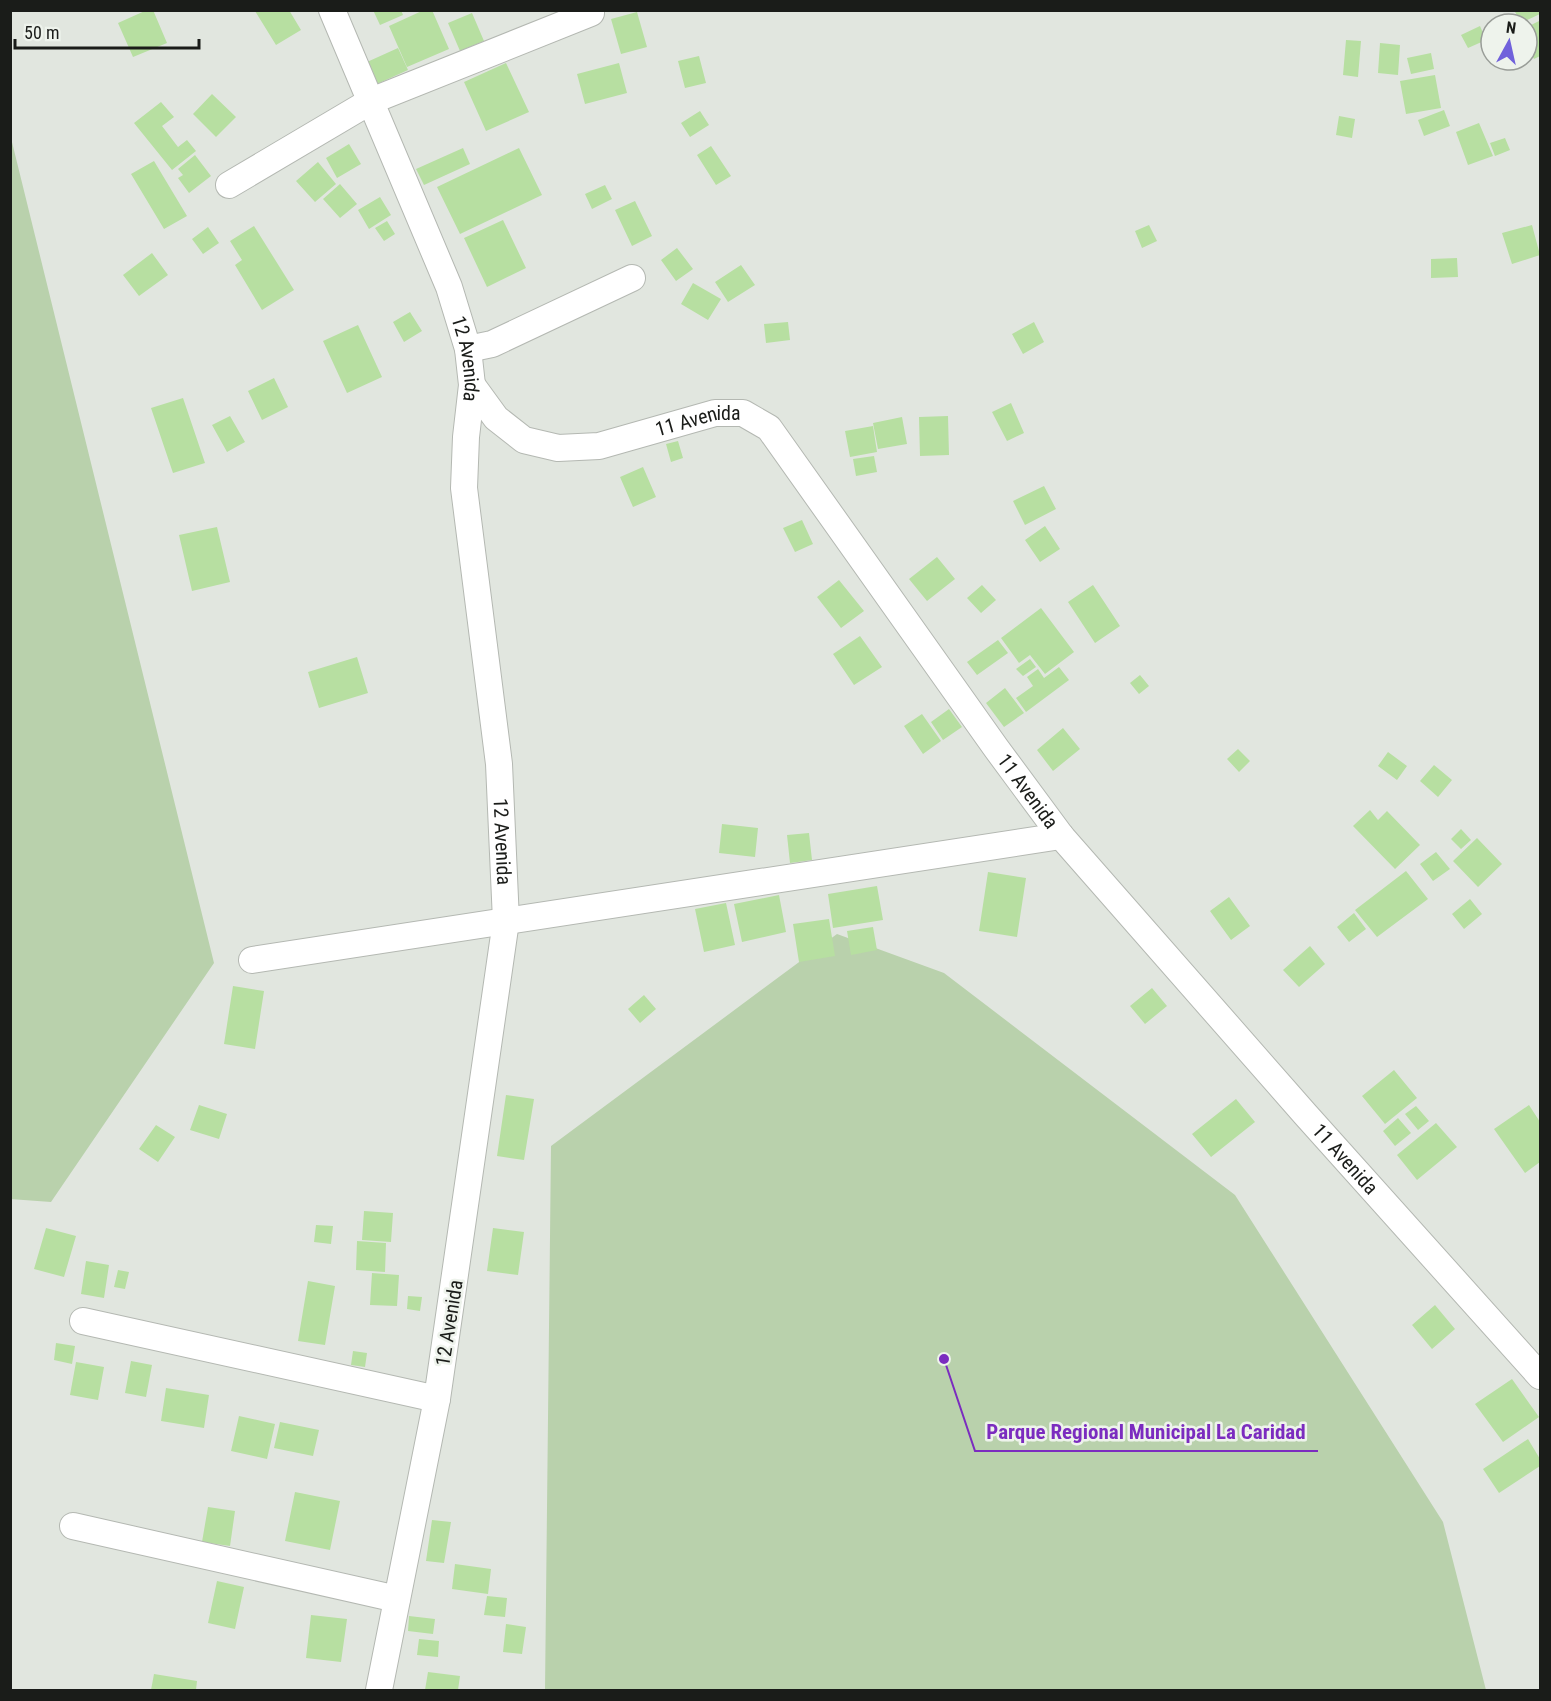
<svg xmlns="http://www.w3.org/2000/svg" width="1551" height="1701" font-family="'Roboto Condensed',sans-serif">
  <style>
    .green { fill: #b9d1ac }
    .building { fill: #b7dfa1 }
    .lines { fill: none; stroke-linecap: round; stroke-linejoin: round }
    .street-casing { stroke: #b4b8b2; stroke-width: 28 }
    .street { stroke: #fff; stroke-width: 26 }
    .labels { text-anchor: middle; stroke-width: 5; stroke-linejoin: round; paint-order: stroke }
    .street-label { font-size: 20px; fill: #1a1c19; stroke: #eef3ec }
    .leader { fill: none; stroke: #7b2cbf; stroke-width: 2 }
    .callout-dot { fill: #7b2cbf; stroke: #eef3ec; stroke-width: 2 }
    .callout-label { font-size: 21px; text-anchor: middle; font-weight: bold; fill: #7b2cbf; stroke: #eef3ec; stroke-width: 5; stroke-linejoin: round; paint-order: stroke }
  </style>
  <rect width="100%" height="100%" fill="#e1e6df"/>
  <path class="green" d="M11 138 214 963 51 1202 10 1199Z
    M837 934 944 973 1235 1195 1443 1522 1486 1690H545L551 1146Z"/>
  <path class="building" d="M147 10H153L167 43 133 57 118 23Z
    M257 10H289L301 30 276 45 255 11Z
    M373 10H401L403 15 380 25Z
    M424 10H432L449 49 407 67 389 26Z
    M1514 10H1540V14L1521 23Z
    M637 12 647 47 621 54 611 19Z
    M472 13 484 41 460 51 448 23Z
    M1539 21 1540 56 1534 59 1527 45V27Z
    M1480 26 1486 40 1468 48 1461 35Z
    M1346 40 1361 41 1358 77 1343 75Z
    M1380 43 1400 45 1398 75 1378 73Z
    M398 48 408 70 377 84 367 62Z
    M1431 53 1434 69 1411 74 1407 58Z
    M699 56 706 83 685 88 678 61Z
    M506 63 529 112 486 131 464 82Z
    M619 63 627 93 585 104 577 74Z
    M1435 75 1441 108 1406 114 1400 81Z
    M212 94 236 117 216 137 193 114Z
    M161 102 174 117 162 126 178 147 187 140 196 151 172 170 134 123Z
    M1444 110 1450 126 1424 136 1418 120Z
    M700 111 709 125 690 137 681 123Z
    M1339 116 1355 119 1352 138 1336 135Z
    M1479 123 1493 156 1468 165 1456 132Z
    M1505 138 1510 150 1495 156 1490 143Z
    M349 144 361 164 337 178 326 158Z
    M711 146 731 176 716 185 697 155Z
    M463 148 470 164 424 185 416 169Z
    M519 148 542 195 460 234 437 187Z
    M195 155 211 176 189 193 178 178 183 175 178 169Z
    M154 161 187 216 164 229 131 174Z
    M318 162 336 184 315 202 296 181Z
    M340 184 357 204 340 218 323 199Z
    M605 185 612 199 592 209 585 194Z
    M380 197 391 215 369 229 358 210Z
    M635 201 652 236 632 246 615 210Z
    M503 220 526 268 487 287 464 238Z
    M387 221 395 234 384 241 375 228Z
    M1149 225 1157 241 1142 248 1135 231Z
    M1532 225 1540 255 1512 264 1502 233Z
    M254 226 294 290 262 310 235 265 242 260 230 241Z
    M208 227 219 243 203 254 192 239Z
    M677 248 693 269 676 281 661 260Z
    M152 253 168 275 139 296 123 275Z
    M1457 258 1458 277 1431 278V259Z
    M741 265 755 285 728 302 715 282Z
    M693 283 721 299 708 320 681 304Z
    M410 312 422 331 404 342 393 322Z
    M788 322 790 340 766 343 764 324Z
    M1034 322 1044 342 1023 354 1012 334Z
    M358 325 382 377 347 393 323 341Z
    M274 378 288 407 262 420 248 391Z
    M183 398 205 463 173 473 151 408Z
    M1011 403 1024 433 1007 441 992 412Z
    M230 416 245 442 227 452 212 425Z
    M948 416 949 455 920 456 919 417Z
    M902 417 907 444 878 449 873 423Z
    M873 426 877 452 850 457 845 431Z
    M678 441 683 458 671 462 666 444Z
    M874 456 877 472 856 476 853 459Z
    M643 467 656 497 633 507 620 477Z
    M1044 486 1056 509 1025 525 1013 501Z
    M802 520 813 544 795 552 783 528Z
    M1045 526 1060 549 1040 562 1025 540Z
    M217 527 230 582 192 591 179 535Z
    M937 557 955 579 927 601 909 579Z
    M839 580 864 611 841 628 817 597Z
    M982 585 996 600 981 613 967 598Z
    M1093 585 1120 626 1095 643 1068 602Z
    M1041 608 1074 652 1045 674 1030 655 1019 663 1001 638Z
    M860 636 882 667 854 685 833 654Z
    M998 640 1008 653 977 675 967 662Z
    M357 657 368 693 319 708 308 672Z
    M1030 659 1036 667 1023 676 1016 669Z
    M1059 667 1069 680 1026 712 1016 698 1033 686 1027 677 1038 669 1044 678Z
    M1140 675 1149 686 1139 694 1130 683Z
    M1005 688 1024 713 1004 727 986 703Z
    M949 709 962 727 943 740 931 722Z
    M922 714 941 741 923 754 904 726Z
    M1063 728 1080 749 1053 771 1037 750Z
    M1238 749 1250 761 1239 772 1227 759Z
    M1388 752 1407 766 1397 780 1378 766Z
    M1434 765 1452 780 1438 797 1420 781Z
    M1370 810 1378 820 1387 811 1420 845 1395 869 1353 826Z
    M722 824 758 828 755 857 719 853Z
    M1461 829 1471 840 1461 849 1451 839Z
    M809 833 812 860 790 863 787 835Z
    M1477 838 1502 864 1478 887 1453 861Z
    M1436 852 1450 869 1433 881 1420 864Z
    M1406 871 1428 899 1377 937 1355 910Z
    M988 872 1026 878 1017 937 979 931Z
    M877 886 883 920 833 928 828 894Z
    M779 895 786 932 742 942 734 904Z
    M1229 897 1250 926 1231 940 1210 911Z
    M1470 899 1482 914 1464 929 1452 914Z
    M726 903 735 945 704 952 695 909Z
    M1354 913 1366 929 1349 942 1337 927Z
    M829 919 835 956 799 962 793 924Z
    M873 927 877 950 851 955 847 931Z
    M1310 946 1325 964 1299 987 1283 970Z
    M233 986 264 991 255 1049 224 1044Z
    M1152 988 1167 1006 1145 1024 1130 1006Z
    M644 995 656 1009 640 1023 628 1009Z
    M1394 1070 1417 1098 1385 1124 1362 1096Z
    M506 1095 534 1099 524 1160 497 1156Z
    M1236 1099 1255 1122 1211 1157 1192 1134Z
    M199 1105 227 1114 219 1139 190 1130Z
    M1529 1105 1540 1122V1162L1525 1173 1494 1129Z
    M1416 1106 1429 1121 1418 1130 1405 1114Z
    M1398 1118 1411 1133 1395 1146 1383 1131Z
    M1436 1123 1457 1147 1417 1180 1397 1155Z
    M156 1125 175 1137 158 1162 139 1149Z
    M364 1211 393 1213 391 1242 362 1240Z
    M316 1225 333 1226 331 1244 314 1242Z
    M46 1228 76 1236 64 1277 34 1269Z
    M493 1228 524 1232 518 1275 487 1271Z
    M357 1241 386 1243 385 1272 356 1270Z
    M86 1261 109 1265 104 1298 81 1294Z
    M118 1270 129 1272 125 1289 114 1287Z
    M372 1273 399 1275 397 1306 370 1305Z
    M308 1281 335 1286 325 1345 298 1341Z
    M408 1296 422 1297 420 1311 407 1309Z
    M1435 1305 1455 1329 1432 1349 1412 1325Z
    M56 1343 75 1346 72 1364 54 1360Z
    M353 1351 367 1353 365 1367 351 1365Z
    M131 1361 152 1365 146 1397 125 1393Z
    M76 1362 104 1367 98 1400 70 1395Z
    M1512 1379 1539 1417 1503 1442 1475 1404Z
    M166 1388 209 1395 204 1428 161 1421Z
    M239 1416 275 1424 267 1459 231 1451Z
    M280 1422 319 1430 313 1456 274 1448Z
    M1528 1439 1540 1459V1466L1499 1493 1483 1469Z
    M295 1492 340 1501 330 1550 285 1541Z
    M208 1507 235 1511 230 1546 202 1542Z
    M432 1520 451 1522 444 1563 426 1561Z
    M455 1564 491 1569 488 1594 452 1589Z
    M217 1581 244 1587 235 1629 208 1623Z
    M487 1596 507 1598 505 1617 484 1615Z
    M311 1615 347 1619 341 1662 306 1658Z
    M409 1616 435 1619 433 1634 408 1631Z
    M506 1624 526 1627 522 1654 503 1652Z
    M419 1639 439 1641 438 1657 417 1655Z
    M428 1672 460 1676 458 1690H425Z
    M154 1674 197 1681 196 1690H151Z"/>
  <g class="lines">
    <g class="street-casing">
      <g id="street">
        <path id="s1" d="M332 10 449 287 468 349 472 385 466 437 464 488 499 764 506 921 437 1399 379 1690"/>
        <path d="M229 185 371 101 591 13"/>
        <path d="M468 349 492 344 632 278"/>
        <path id="s2" d="M472 385 496 418 524 440 558 448 599 446 715 413H743L769 428 996 748 1061 836 1305 1114 1540 1376"/>
        <path d="M252 960 1061 836"/>
        <path d="M83 1321 437 1399"/>
        <path d="M73 1526 397 1599"/>
      </g>
    </g>
    <use href="#street" class="street"/>
  </g>
  <g class="labels">
    <g class="street-label">
      <text dy="7" stroke="none"><textPath href="#s1" startOffset="375">12 Avenida</textPath></text>
      <text dy="7" stroke="none"><textPath href="#s2" startOffset="255">11 Avenida</textPath></text>
      <text dy="7" stroke="none"><textPath href="#s2" startOffset="777">11 Avenida</textPath></text>
      <text dy="7" stroke="none"><textPath href="#s1" startOffset="861">12 Avenida</textPath></text>
      <text dy="7" stroke="none"><textPath href="#s2" startOffset="1263">11 Avenida</textPath></text>
      <text transform="translate(449 1323) rotate(-81)" y="7">12 Avenida</text>
    </g>
  </g>
  <path class="leader" d="M944 1359L975 1451H1318"/>
  <circle class="callout-dot" cx="944" cy="1359" r="6"/>
  <g class="callout-label">
    <text x="1146" y="1439">Parque Regional Municipal La Caridad</text>
  </g>
  <rect width="1551" height="1701" fill="none" stroke="#1a1c19" stroke-width="24"/>
  <g transform="translate(1509 42) rotate(8)"><circle r="28" fill="#eef3ec" stroke="#999d98" stroke-width="1.5"/>
  <path d="M0-4.5L10 22L0 15L-10 22Z" fill="#7061db"/>
  <text y="-9" font-size="16" font-weight="bold" text-anchor="middle" fill="#1a1c19">N</text>
  </g>
  <path d="M15 39v9h184v-9" fill="none" stroke="#1a1c19" stroke-width="3"/>
  <text x="24" y="39" font-size="18" fill="#1a1c19" stroke="#eef3ec" stroke-width="4.5" paint-order="stroke">50 m</text>
</svg>
